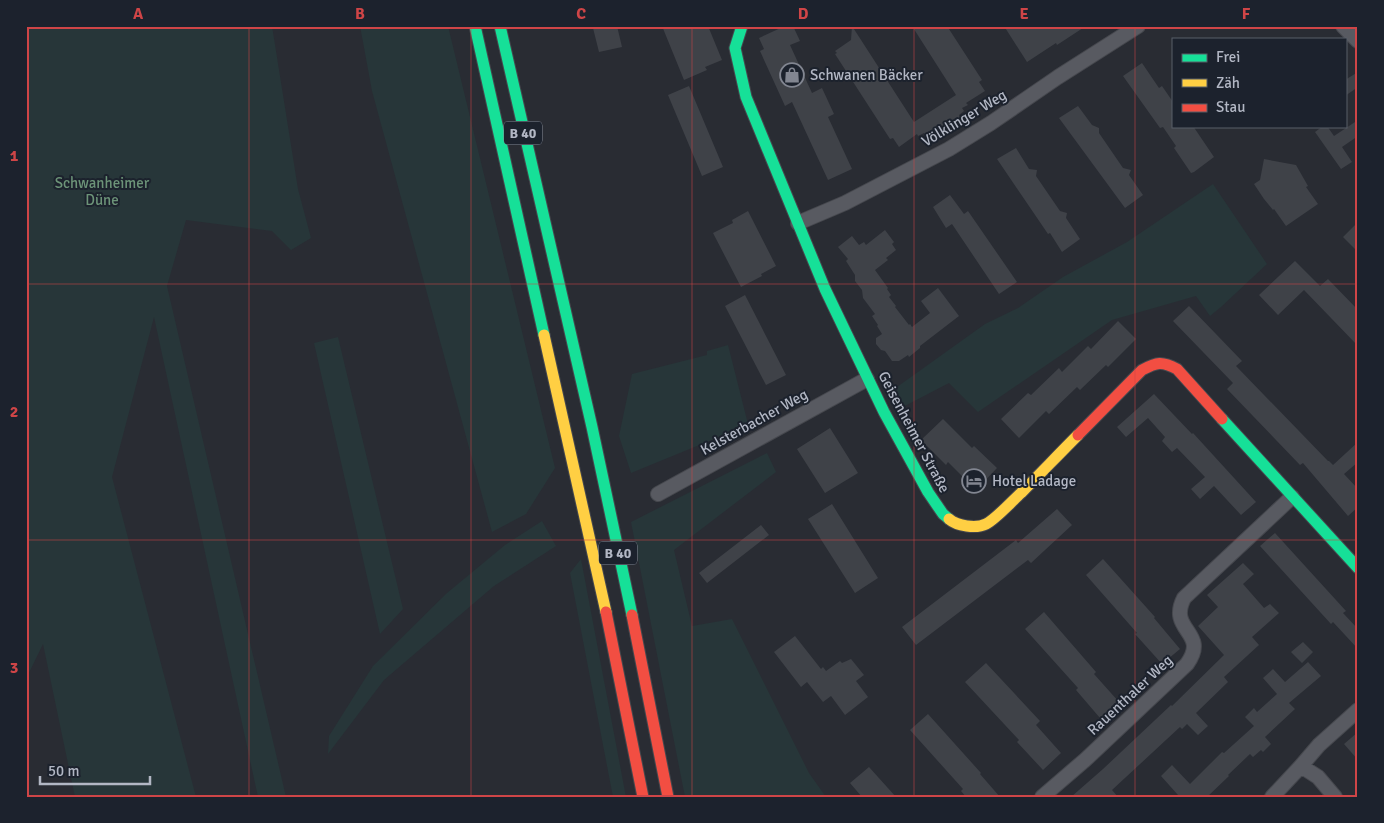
<svg xmlns="http://www.w3.org/2000/svg" width="1384" height="823" font-family="Signika,sans-serif">
  <style>
    .green { fill: #273639 }
    .building { fill: #3f4248 }
    .lines { fill: none; stroke-linecap: round; stroke-linejoin: round }
    .street-casing { stroke: #46484e; stroke-width: 16 }
    .fast-casing { stroke: #46484e; stroke-width: 13 }
    .slow-casing { stroke: #46484e; stroke-width: 13 }
    .jam-casing { stroke: #46484e; stroke-width: 13 }
    .street { stroke: #585a61; stroke-width: 14 }
    .fast { stroke: #16e098; stroke-width: 11 }
    .slow { stroke: #ffcf43; stroke-width: 11 }
    .jam { stroke: #f24e42; stroke-width: 11 }
    .grid { fill: none; stroke: #cf4547; stroke-width: 1; stroke-opacity: 0.55 }
    .labels { text-anchor: middle; stroke-width: 4; stroke-linejoin: round; paint-order: stroke }
    .shield { fill: #1c222d; stroke: #858a97; stroke-width: 1 }
    .shield-label { font-size: 14px; font-weight: bold; fill: #b2b7c4 }
    .poi-label { font-size: 15px; fill: #b2b7c4; stroke: #1c222d; text-anchor: start }
    .street-label { font-size: 15px; fill: #b2b7c4; stroke: #1c222d }
    .park-label { font-size: 15px; fill: #6c9378; stroke: #1c222d }
    .neatline { fill: none; stroke: #cf4547; stroke-width: 2 }
    .grid-label { font-size: 16px; text-anchor: middle; font-weight: bold; fill: #cf4547 }
  </style>
  <rect width="100%" height="100%" fill="#292c33"/>
  <path class="green" d="M26 26H272L298 189 311 238 291 250 272 231 186 220 167 286 286 797H258L154 317 112 477 196 797H75L43 644 26 679Z
    M360 26H448L555 468 526 514 492 532 372 91Z
    M1213 184 1267 264 1221 307 1210 316 1196 296 1112 320 978 412 949 383 899 409 890 392 985 324 1018 308 1063 277 1127 242Z
    M338 337 403 609 380 634 314 343Z
    M728 345 748 424 714 439 631 473 619 436 632 374 707 355V351Z
    M767 453 776 472 674 550 692 626 732 619 809 773 826 797H685L631 522Z
    M542 521 556 546 494 586 384 680 328 754 329 736 373 666 447 593 505 545Z
    M581 559 626 797H613L570 573Z"/>
  <path class="building" d="M599 26H617L622 47 599 52 593 28Z
    M662 26H708L722 60 705 67 707 70 684 80Z
    M785 26H793L800 41 790 45 812 93 822 88 834 114 828 117 852 169 828 180 792 102 785 106 760 51 764 49 759 38Z
    M852 26 914 122 956 95 912 26H947L982 80 979 82 985 91 966 103 968 105 962 108 964 111 959 115 960 117 947 128 933 134 931 133 926 136 924 133 918 136 917 134 899 147 893 138 890 139 835 54 837 53 835 51 851 40Z
    M1004 26H1086L1057 45 1056 43 1027 62Z
    M1142 63 1159 88 1162 86 1173 102V126H1193L1214 157 1194 172 1191 173 1174 148 1176 146 1163 127 1160 128 1123 76Z
    M1358 72V87L1345 96V80Z
    M689 86 723 167 702 176 668 95Z
    M1078 106 1092 125 1099 128V133L1123 168 1131 170 1129 175 1143 195 1125 208 1059 118Z
    M1358 120V136L1342 147 1352 162 1341 169 1315 132 1323 126H1327L1334 136Z
    M1016 148 1029 169 1037 170 1036 176 1060 211 1067 213 1066 218 1080 239 1062 252 1050 233 1048 234 997 159Z
    M1264 159 1296 165 1308 186 1306 187 1318 204 1286 226 1274 209 1273 210 1264 199 1254 184 1260 180Z
    M950 195 964 214 968 211 1017 282 999 294 952 224 946 228 933 207Z
    M748 211 776 266 761 274 762 276 741 287 713 233 733 223 732 220Z
    M1358 222V252L1343 237Z
    M885 230 894 242 892 244 896 250 886 258 888 260 875 270 888 288 887 289 891 295 889 297 896 306 895 307 909 325 910 324 912 327 930 313 921 301 938 288 959 316 920 346V348L909 357 908 355 899 361H892L885 351 881 350 876 344V338L882 334 877 326 878 325 872 316 875 314 863 298 862 290 855 281V275L846 261 848 259 838 247 852 236 859 245 864 242 866 245Z
    M1295 261 1320 286 1328 279 1358 310V346L1304 290 1278 315 1259 295Z
    M745 295 786 375 766 385 725 306Z
    M1189 306 1242 361 1236 366 1328 461H1329L1333 465 1358 442V462L1344 474 1358 489V507L1348 516 1303 463 1300 465 1227 389 1233 383 1173 321Z
    M1118 321 1136 339 1108 367 1106 365 1080 390 1077 387 1049 414 1046 411 1019 438 1001 419 1028 393 1031 395 1059 368 1062 372 1088 346 1091 349Z
    M1154 394 1192 434 1193 433 1256 502 1241 515 1214 486 1200 499 1191 489 1205 477 1177 448 1172 452 1162 441 1165 437 1148 418 1126 437 1117 427Z
    M943 419 972 448 974 446 997 468 976 490 948 462 946 465 921 440Z
    M830 428 858 473 825 493 797 449Z
    M832 504 878 578 855 593 808 519Z
    M1057 509 1072 525 1031 563 1028 560 916 645 902 627 1016 540 1018 543Z
    M761 525 769 535 707 583 699 573Z
    M1275 533 1346 611 1343 613 1358 629V649L1333 622 1331 624 1260 546Z
    M1103 559 1155 617 1154 618 1180 649 1162 664 1135 634 1137 633 1086 575Z
    M1243 563 1254 574 1243 584 1264 608 1270 604 1279 613 1252 637 1259 645 1224 677 1228 682 1196 713 1208 726 1198 735 1187 724 1182 729 1180 727 1112 790 1118 797H1071L1103 769 1171 705 1172 706 1224 655 1198 626 1218 607 1207 595Z
    M1044 612 1096 672 1094 674 1119 702 1100 718 1076 690 1078 688 1025 629Z
    M795 636 821 669 823 667 826 671 840 661 842 663 851 659 864 675 856 681 868 697 845 715 831 696 823 702 807 682 801 687 774 652Z
    M1303 642 1313 652 1302 663 1291 652Z
    M1308 662 1321 676 1289 703 1295 709 1265 737 1271 744 1263 752 1261 750 1253 757 1250 754 1228 775 1229 776 1207 797H1176L1178 795 1161 776 1172 765 1190 784 1222 752 1224 753 1254 726 1245 717 1254 708 1257 712 1277 694 1263 678 1273 669 1285 682Z
    M986 663 1040 721 1036 725 1061 753 1043 770 1017 742 1019 740 965 682Z
    M928 714 981 773 980 774 1000 797H966L961 791 963 789 910 730Z
    M1358 732V760L1344 744Z
    M869 767 896 797H862L850 783Z"/>
  <g class="lines">
    <g class="street-casing">
      <path id="street" d="M1343 26 1358 41
        M798 223 845 203 949 149 991 123 1058 77 1138 26
        M658 494 867 379
        M1301 766 1318 777 1335 797
        M1042 797 1085 760 1187 664C1210 632 1167 631 1184 598L1292 497
        M1272 797 1301 766 1319 745 1358 710"/>
    </g>
    <g class="fast-casing">
      <path id="fast" d="M475 26 544 335
        M500 26 592 427 632 615
        M742 26 735 48 746 97 825 289 884 412 928 492 943 514 949 519
        M1222 419 1358 568"/>
    </g>
    <g class="slow-casing">
      <path id="slow" d="M544 335 606 612
        M949 519C957 526 976 529 986 524 996 519 1012 501 1021 493 1040 474 1059 454 1078 435"/>
    </g>
    <g class="jam-casing">
      <path id="jam" d="M1078 435 1142 370C1157 362 1162 361 1177 369L1222 419
        M606 612 643 797
        M632 615 668 797"/>
    </g>
    <use href="#street" class="street"/>
    <use href="#fast" class="fast"/>
    <use href="#slow" class="slow"/>
    <use href="#jam" class="jam"/>
  </g>
  <path class="grid" d="M249 26V797M471 26V797M692 26V797M914 26V797M1135 26V797M26 284H1358M26 540H1358"/>
  <defs>
    <g id="shop-ring" transform="scale(1.25)"><circle r="9.5" fill="#1c222d" stroke="#828691" stroke-width="1.5"/><path d="M-5-2.5h2.3a2.7 3.5 0 0 1 5.4 0H5L5.5 6h-11ZM-1.5-2.5h3a1.5 2.3 0 0 0-3 0Z" fill="#828691"/></g>
    <g id="hotel-ring" transform="scale(1.25)"><circle r="9.5" fill="#1c222d" stroke="#828691" stroke-width="1.5"/><path d="M-6-4.5h1.5V1H6V5H4.5V3h-9V5H-6ZM-4 0a1.8 1.8 0 1 1 3.6 0ZM.5 0V-2.5h3Q6-2.5 6 0Z" fill="#828691"/></g>
  </defs>
  <g fill-rule="evenodd">
    <use href="#shop-ring" x="792" y="75"/>
    <use href="#hotel-ring" x="974" y="481"/>
  </g>
  <g class="labels">
    <g class="shield">
      <rect x="504" y="121.5" width="38" height="23" rx="4"/>
      <rect x="599" y="541.5" width="38" height="23" rx="4"/>
    </g>
    <g class="shield-label">
      <text x="523" y="138">B 40</text>
      <text x="618" y="558">B 40</text>
    </g>
    <g class="poi-label">
      <text x="810" y="80">Schwanen Bäcker</text>
      <text x="992" y="486">Hotel Ladage</text>
    </g>
    <g class="street-label">
      <text transform="translate(964 118) rotate(-31)" y="5">Völklinger Weg</text>
      <text transform="translate(754 422) rotate(-29)" y="5">Kelsterbacher Weg</text>
      <text transform="translate(914 432) rotate(62)" y="5">Geisenheimer Straße</text>
      <text transform="translate(1130 695) rotate(-43)" y="5">Rauenthaler Weg</text>
    </g>
    <g class="park-label">
      <text x="102" y="188">Schwanheimer<tspan x="102" dy="17">Düne</tspan></text>
    </g>
  </g>
  <rect width="1384" height="823" fill="none" stroke="#1c222d" stroke-width="55"/>
  <rect x="1172" y="38" width="175" height="90" fill="#1c222d" stroke="#585e69"/>
  <rect x="1182" y="54" width="25" height="8" fill="#16e098" stroke="#585e69"/>
  <text x="1216" y="62" font-size="15" fill="#b2b7c4">Frei</text>
  <rect x="1182" y="79" width="25" height="8" fill="#ffcf43" stroke="#585e69"/>
  <text x="1216" y="88" font-size="15" fill="#b2b7c4">Zäh</text>
  <rect x="1182" y="104" width="25" height="8" fill="#f24e42" stroke="#585e69"/>
  <text x="1216" y="112" font-size="15" fill="#b2b7c4">Stau</text>
  <path d="M40 776v8h110v-8" fill="none" stroke="#b2b7c4" stroke-width="2.5"/>
  <text x="48" y="776" font-size="15" fill="#b2b7c4" stroke="#1c222d" stroke-width="4" paint-order="stroke">50 m</text>
  <rect x="28" y="28" width="1328" height="768" class="neatline"/>
  <g class="grid-label">
    <text x="138" y="19">A</text>
    <text x="360" y="19">B</text>
    <text x="581" y="19">C</text>
    <text x="803" y="19">D</text>
    <text x="1024" y="19">E</text>
    <text x="1246" y="19">F</text>
    <text x="14" y="161">1</text>
    <text x="14" y="417">2</text>
    <text x="14" y="673">3</text>
  </g>
</svg>
